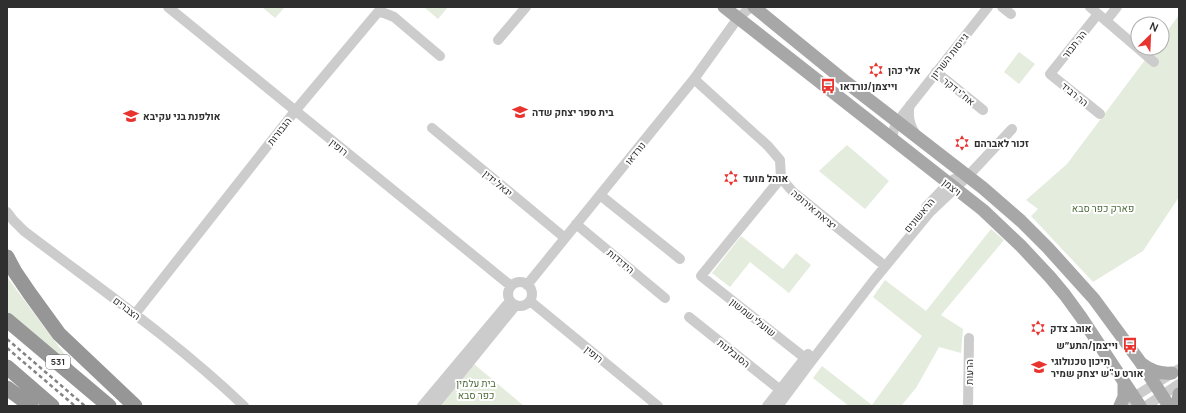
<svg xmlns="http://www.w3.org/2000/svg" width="1186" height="413" font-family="Manrope,Heebo,sans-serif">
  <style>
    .green { fill: #e4ecdd }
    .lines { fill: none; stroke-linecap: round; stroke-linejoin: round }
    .minor { stroke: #ccc; stroke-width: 10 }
    .major { stroke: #a7a7a7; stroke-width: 13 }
    .highway { stroke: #969696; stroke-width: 15 }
    .rail { stroke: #848484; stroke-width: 2.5; stroke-dasharray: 4 3; stroke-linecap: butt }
    .labels { text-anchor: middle; stroke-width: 4; stroke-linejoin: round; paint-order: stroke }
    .shield { fill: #fff; stroke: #6d6d6d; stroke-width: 1 }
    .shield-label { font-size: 9px; font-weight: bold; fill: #2f2f2f }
    .street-label { font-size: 10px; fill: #2f2f2f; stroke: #fff }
    .poi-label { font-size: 10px; font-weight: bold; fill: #2f2f2f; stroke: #fff; text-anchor: start }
    .park-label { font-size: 10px; fill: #4d6c3b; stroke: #fff }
  </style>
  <rect width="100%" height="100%" fill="#fff"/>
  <path class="green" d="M262 7H285L275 18Z
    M424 7H448L438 19Z
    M1179 15V197L1143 251 1093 282 1031 216 1038 209 1026 200 1067 164 1154 48H1162V38Z
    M1019 52 1035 64 1019 84 1004 72Z
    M847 145 889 181 865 209 819 171Z
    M991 229 1004 240 941 315 963 329 961 353 939 347 916 388 901 406H849L813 378 822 366 872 405 922 336 873 297 885 280 926 311Z
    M741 236 783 269 796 253 811 265 789 293 750 262 730 287 712 273Z
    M7 277 74 367 7 311Z
    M474 364 524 406H439Z"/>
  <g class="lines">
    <path class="minor" d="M168 7 511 286
      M1002 7 1011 14
      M1090 7 1154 62
      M1098 14 1050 74 1100 114
      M1106 21 1117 7
      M498 40 526 7
      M936 72 983 110
      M694 79 768 146 780 160 781 178 793 192 880 262
      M910 105C907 116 910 126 916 135
      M432 128 565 238
      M892 139 894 129 897 122 988 7
      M781 178 701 276 805 358
      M600 195 680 259
      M926 207 944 188 954 179
      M7 212 13 220 24 231C99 288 176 341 244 406
      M576 224 665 298
      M508 294a12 12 0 1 1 24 0a12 12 0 1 1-24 0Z
      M527 285 694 79 738 18 751 7
      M530 301 658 406
      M135 314 295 111 378 12 384 13 394 17 440 56
      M689 317 779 389
      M1129 400 1179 369
      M422 406 510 301
      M434 406 516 305
      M767 406 808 354
      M778 406 810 363 874 280 930 212 968 176 1012 129
      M968 406 969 338
      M1146 406 1179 384"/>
    <path class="major" d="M724 7 983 210 1021 246 1050 277 1065 295 1081 317 1140 406
      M754 7 846 82 983 188 1021 221 1048 248 1094 299 1141 363 1169 406
      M1142 364C1151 371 1161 374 1172 373
      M1120 406 1124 397V382
      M1177 406 1179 394"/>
    <path class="highway" d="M7 257 15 272 30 294 59 334 135 406
      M7 320 109 406
      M7 367 52 406
      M7 388 31 406"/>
    <path class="rail" d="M7 339 85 406
      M7 348 75 406"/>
  </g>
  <defs>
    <g id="synagogue-bare" transform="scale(1.2)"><path d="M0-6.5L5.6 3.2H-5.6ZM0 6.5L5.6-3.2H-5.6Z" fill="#e9332e" stroke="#fff" stroke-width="2.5" paint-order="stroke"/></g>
    <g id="bus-bare" transform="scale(1.2)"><path d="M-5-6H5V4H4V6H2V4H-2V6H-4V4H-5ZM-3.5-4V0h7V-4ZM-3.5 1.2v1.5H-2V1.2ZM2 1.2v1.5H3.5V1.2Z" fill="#e9332e" stroke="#fff" stroke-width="2.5" paint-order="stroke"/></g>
    <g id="school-bare" transform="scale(1.2)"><path d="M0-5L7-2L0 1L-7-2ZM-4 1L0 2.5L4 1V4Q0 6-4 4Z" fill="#e9332e" stroke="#fff" stroke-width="2.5" paint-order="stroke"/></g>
  </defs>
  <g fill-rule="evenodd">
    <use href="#synagogue-bare" x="876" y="70"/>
    <use href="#bus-bare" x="828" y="86"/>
    <use href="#school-bare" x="520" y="112"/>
    <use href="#school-bare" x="131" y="116"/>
    <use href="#synagogue-bare" x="962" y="143"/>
    <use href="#synagogue-bare" x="731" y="178"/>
    <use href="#synagogue-bare" x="1038" y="328"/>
    <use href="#bus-bare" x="1130" y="345"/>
    <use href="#school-bare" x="1039" y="367"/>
  </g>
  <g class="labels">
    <rect class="shield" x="46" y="355" width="24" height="14" rx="3"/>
    <g class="shield-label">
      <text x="58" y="365">531</text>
    </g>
    <g class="street-label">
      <text transform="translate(1074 44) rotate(-52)" y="4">הר תבור</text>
      <text transform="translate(949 56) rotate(-52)" y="4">גייסות השריון</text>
      <text transform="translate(959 91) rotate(39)" y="4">אח"י דקר</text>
      <text transform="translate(1075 94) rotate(39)" y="4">הר רביד</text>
      <text transform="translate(279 131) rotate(-52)" y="4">הגבורות</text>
      <text transform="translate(339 147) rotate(39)" y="4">רופין</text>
      <text transform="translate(635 153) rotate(-51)" y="4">נורדאו</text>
      <text transform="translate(498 183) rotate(40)" y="4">יגאל ידין</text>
      <text transform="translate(952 187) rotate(38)" y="4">ויצמן</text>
      <text transform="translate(814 209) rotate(40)" y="4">יציאת אירופה</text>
      <text transform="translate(919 215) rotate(-50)" y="4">הראשונים</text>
      <text transform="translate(621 261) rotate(40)" y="4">הידידות</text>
      <text transform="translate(127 308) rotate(37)" y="4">הצברים</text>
      <text transform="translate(753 317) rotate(38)" y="4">שועלי שמשון</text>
      <text transform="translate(734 353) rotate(39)" y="4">הסובלנות</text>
      <text transform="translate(594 354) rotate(39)" y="4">רופין</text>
      <text transform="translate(969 372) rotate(-89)" y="4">הרעות</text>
    </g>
    <g class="poi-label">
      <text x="888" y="74">אלי כהן</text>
      <text x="840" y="90">וייצמן/נורדאו</text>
      <text x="532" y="116">בית ספר יצחק שדה</text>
      <text x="143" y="120">אולפנת בני עקיבא</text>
      <text x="974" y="147">זכור לאברהם</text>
      <text x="743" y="182">אוהל מועד</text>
      <text x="1050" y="332">אוהב צדק</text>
      <text x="1118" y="349" text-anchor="end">וייצמן/התע״ש</text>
      <text x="1051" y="365">תיכון טכנולוגי<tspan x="1051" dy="12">אורט ע"ש יצחק שמיר</tspan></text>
    </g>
    <g class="park-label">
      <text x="1103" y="212">פארק כפר סבא</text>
      <text x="476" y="387">בית עלמין<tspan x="476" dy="12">כפר סבא</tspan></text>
    </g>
  </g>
  <rect width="1186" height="413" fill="none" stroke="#2f2f2f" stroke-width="16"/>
  <g transform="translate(1150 36) rotate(24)"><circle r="19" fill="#ffffff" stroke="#acacac"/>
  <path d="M0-3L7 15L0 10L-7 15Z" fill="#e9332e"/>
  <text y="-6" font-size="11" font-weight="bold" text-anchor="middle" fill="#2f2f2f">N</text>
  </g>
</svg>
